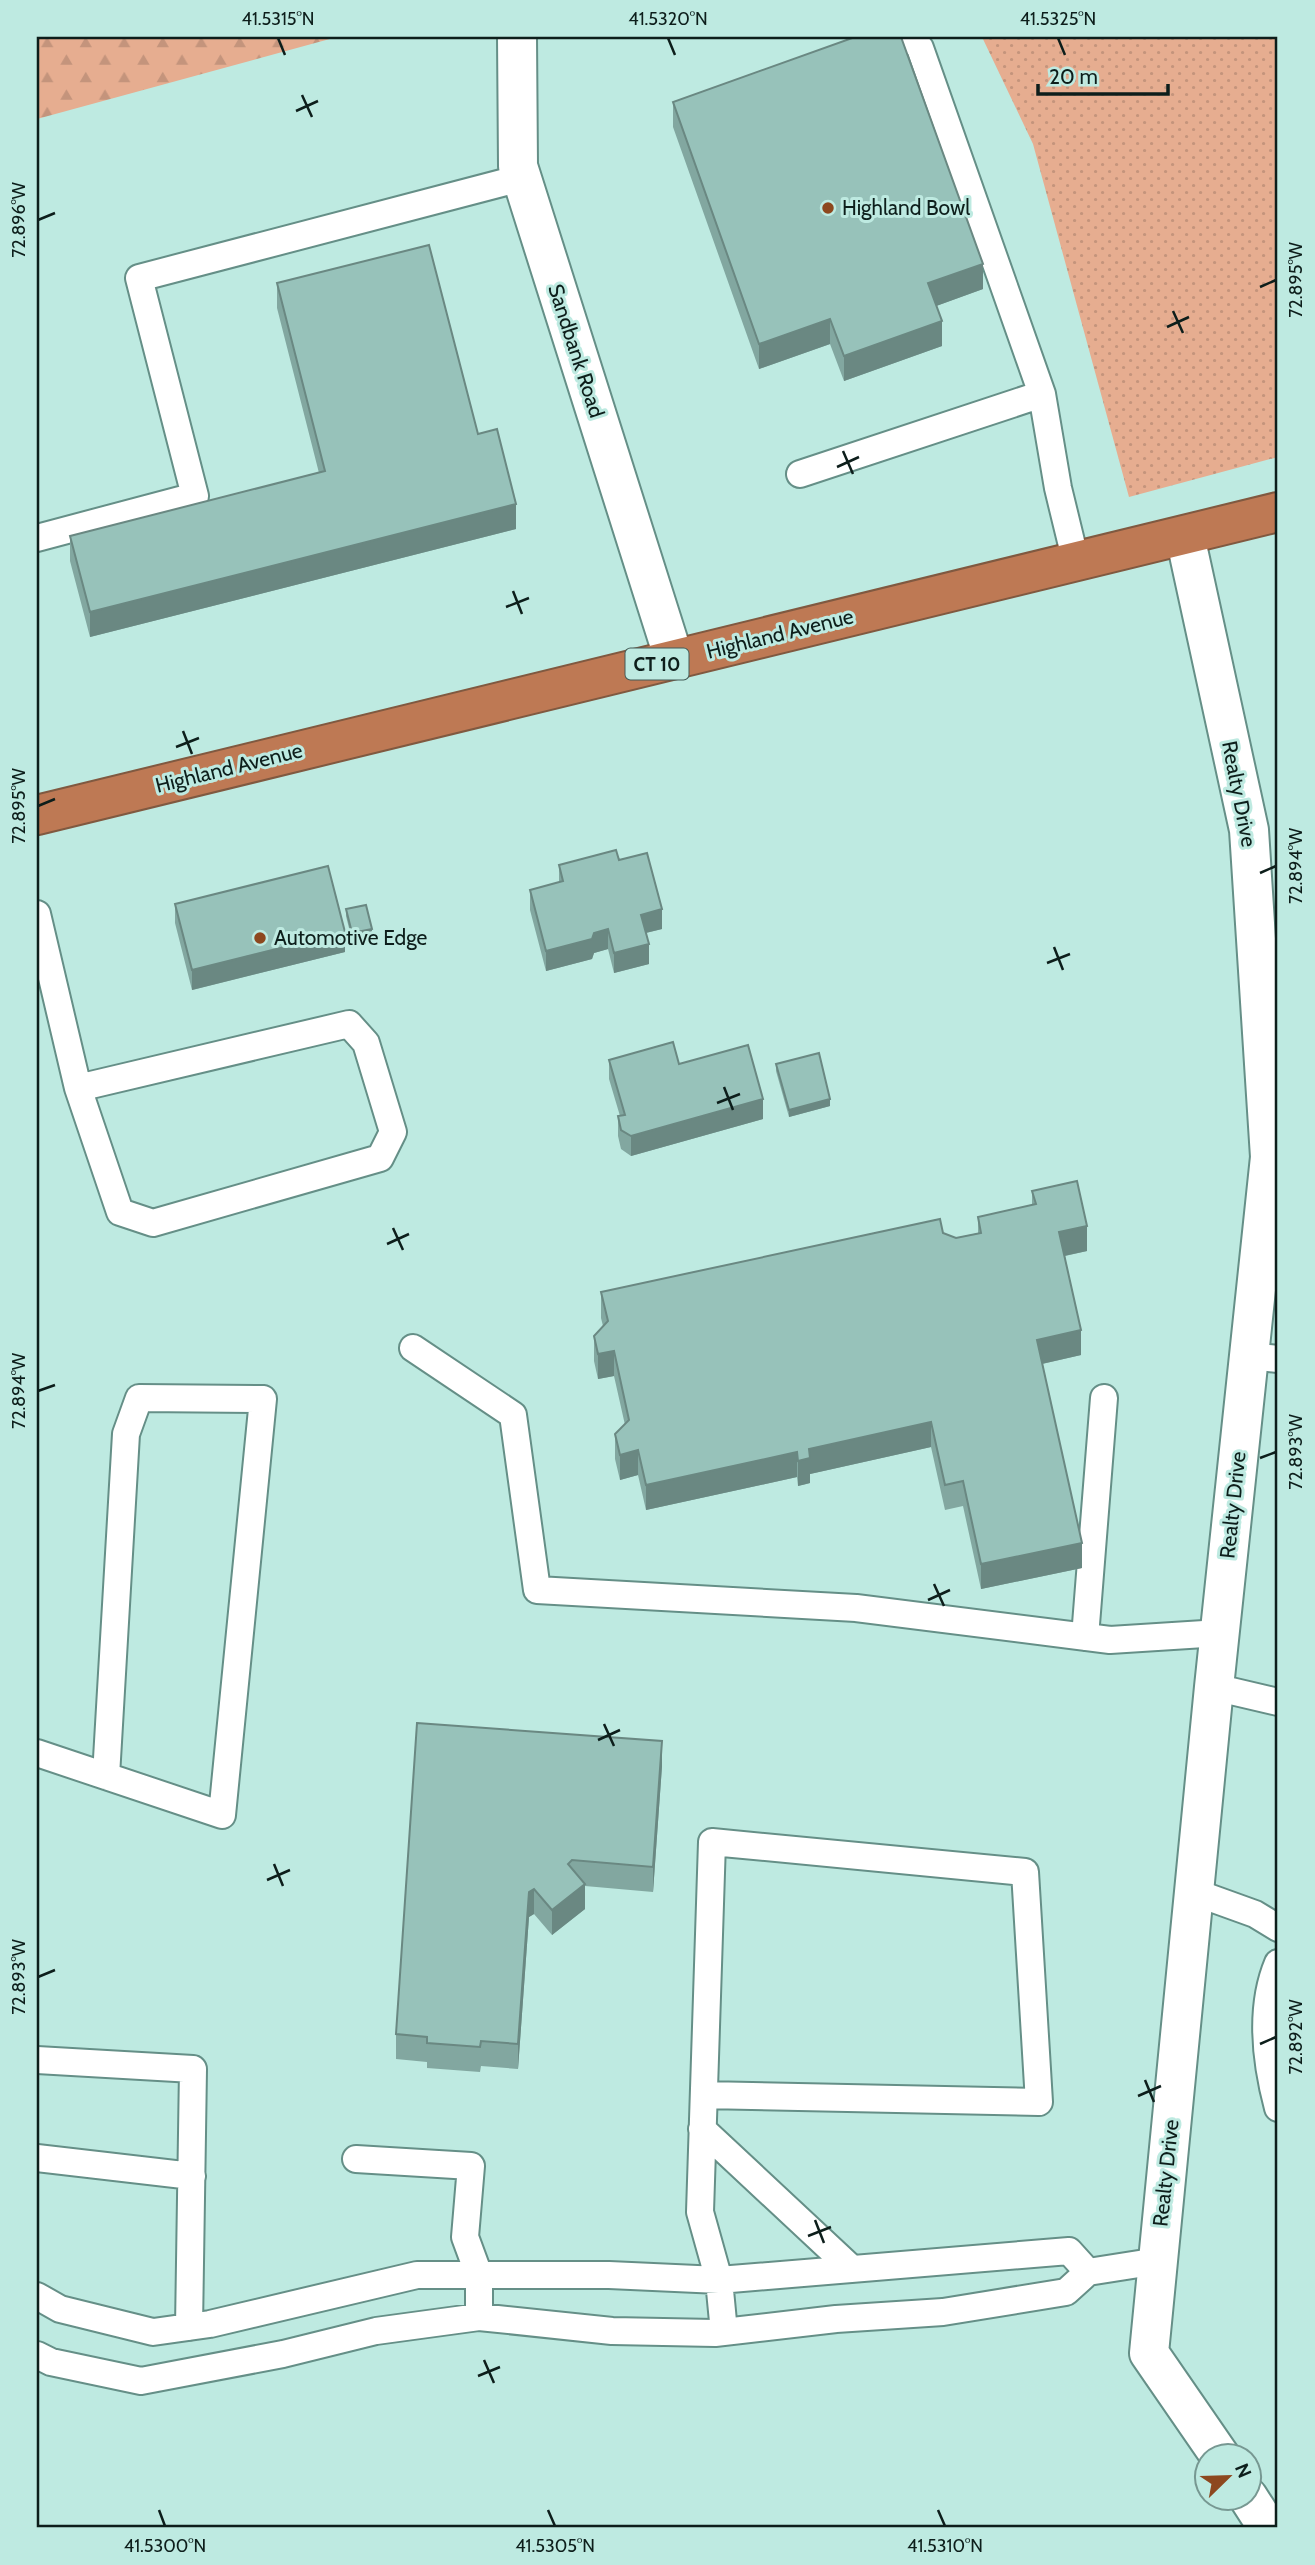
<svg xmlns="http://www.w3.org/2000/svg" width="1315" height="2565" font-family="Cabin,sans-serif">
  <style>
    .grass { fill: url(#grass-dots) }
    .forest { fill: url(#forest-firs) }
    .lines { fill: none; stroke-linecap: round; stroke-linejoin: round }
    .lane-casing { stroke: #658f87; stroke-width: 30 }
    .street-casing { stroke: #658f87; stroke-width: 42 }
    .highway-casing { stroke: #805940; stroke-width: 42 }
    .lane { stroke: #fff; stroke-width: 26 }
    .street { stroke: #fff; stroke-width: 38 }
    .highway { stroke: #be7954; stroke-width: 38 }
    .wall { fill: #82a7a0 }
    .shaded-wall { fill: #6a8882 }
    .building { fill: #97c2ba; stroke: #6a8882; stroke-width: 2 }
    .ticks { fill: none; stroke: #0d1e1b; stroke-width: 2.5 }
    .poi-dot { fill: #8d481f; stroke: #beeae1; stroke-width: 2.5 }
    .labels { text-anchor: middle; stroke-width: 6; stroke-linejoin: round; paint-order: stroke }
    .shield { fill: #beeae1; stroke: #425b56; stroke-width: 2 }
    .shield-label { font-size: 19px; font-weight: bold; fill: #0d1e1b }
    .poi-label { font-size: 21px; fill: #0d1e1b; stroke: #beeae1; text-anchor: start }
    .street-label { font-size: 21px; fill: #0d1e1b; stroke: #beeae1 }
    .neatline { fill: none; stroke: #0d1e1b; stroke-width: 2.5 }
    .ticks-label { font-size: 18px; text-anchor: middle; fill: #0d1e1b }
  </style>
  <defs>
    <pattern id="grass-dots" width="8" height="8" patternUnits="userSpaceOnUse" patternTransform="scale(1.75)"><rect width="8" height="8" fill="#e6ad90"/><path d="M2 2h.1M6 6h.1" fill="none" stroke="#c4947c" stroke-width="1.8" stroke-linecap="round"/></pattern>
    <pattern id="forest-firs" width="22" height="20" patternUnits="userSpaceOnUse" patternTransform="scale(1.75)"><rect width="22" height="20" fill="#e6ad90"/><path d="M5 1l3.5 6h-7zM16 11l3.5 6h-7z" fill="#c4947c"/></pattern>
  </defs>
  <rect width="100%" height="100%" fill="#beeae1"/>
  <path class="grass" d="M982 37H1278V457L1129 497 1033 144Z"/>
  <path class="forest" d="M37 37H337L37 119Z"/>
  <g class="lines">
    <g class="lane-casing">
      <path id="lane" d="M911 37 920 48 1042 394 1058 488 1076 562
        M800 474 1042 394
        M37 538 195 496 139 278 521 178
        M37 914 78 1088 349 1024 366 1043 393 1132 380 1158 153 1223 120 1212 78 1088
        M413 1348 513 1415 537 1590 856 1608 1110 1640 1220 1633
        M1249 1356 1278 1359
        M1085 1637 1104 1398
        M1214 1687 1278 1702
        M37 1753 222 1815 263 1399 139 1398 126 1434 106 1776
        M1194 1892 1255 1914 1278 1928
        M1278 1963C1259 2008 1266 2063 1278 2108
        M37 2060 193 2069 189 2327
        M704 2095 1039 2102 1025 1872 712 1842 700 2212 719 2280 724 2332
        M702 2129 852 2269
        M37 2158 192 2176
        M356 2159 471 2166 465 2237 479 2275V2317
        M37 2296 60 2309 153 2332 210 2324 417 2275H609L719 2280 1069 2251 1088 2272
        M37 2355 51 2362 141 2381 283 2354 376 2331 479 2317 612 2331 715 2333 836 2319 943 2312 1066 2292 1088 2272 1158 2261"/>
    </g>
    <g class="street-casing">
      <path id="street" d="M517 37 518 166 674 659
        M1185 536 1249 830 1270 1157 1214 1687 1149 2353 1220 2456
        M1248 2497 1268 2528"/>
    </g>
    <g class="highway-casing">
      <path id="highway" d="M37 815 1278 512"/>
    </g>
    <use href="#lane" class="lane"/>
    <use href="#street" class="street"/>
    <use href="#highway" class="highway"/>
  </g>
  <path class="wall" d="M673 102 983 289 936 306 942 346 844 381 830 344 759 369 673 127Z
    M277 283 478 434 516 529 90 637 70 561V536L319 473 277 308Z
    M619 860 662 929 646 933 649 964 614 973 608 949 594 953 592 959 546 971 530 910V890L559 882V865Z
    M175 904 345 952 192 990 175 923Z
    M346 909 372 936 352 940 346 916Z
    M609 1060 679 1064 763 1119 631 1156 621 1149 618 1136V1116H620L609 1079Z
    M776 1064 830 1106 789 1117 776 1071Z
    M1032 1191 1087 1251 1065 1256 1081 1355 1042 1364 1082 1568 981 1589 963 1506 945 1510 931 1447 810 1474V1483L798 1486 797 1477 646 1510 638 1475 620 1480 615 1459V1434L625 1425 614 1376 598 1379 594 1361V1336L603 1326 601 1318V1292L943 1233 956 1238 978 1233V1217L1032 1205Z
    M417 1723 662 1766 653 1892 585 1886V1909L552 1935 534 1914 529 1917 518 2069 481 2066 480 2072 427 2068V2062L396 2059V2034Z"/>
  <path class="shaded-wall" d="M983 264V289L928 309V283Z
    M830 319V344L759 369V344Z
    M942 321V346L844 381V356Z
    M516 504V529L90 637V612Z
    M662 909V929L641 934V915Z
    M372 929V936L352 940V933Z
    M608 929V949L594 953 592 959 546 971V951L594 933Z
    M345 932V952L192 990V970Z
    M649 944V964L614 973V953Z
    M763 1099V1119L631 1156V1136Z
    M830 1099V1106L789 1117V1110Z
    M1087 1226V1251L1059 1257V1232Z
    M1081 1330V1355L1037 1365V1340Z
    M614 1351V1376L598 1379V1354Z
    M931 1422V1447L810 1474V1483L798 1486V1461L809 1449Z
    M638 1450V1475L620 1480V1455Z
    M797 1452V1477L646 1510V1485Z
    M1082 1543V1568L981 1589V1564Z
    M662 1741V1766L653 1892V1867Z
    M585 1884V1909L552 1935V1910Z
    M534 1889V1914L529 1917 518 2069V2044L529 1892Z"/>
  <path class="building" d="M855 37H901L983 264 928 283 942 321 844 356 830 319 759 344 673 102Z
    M429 245 478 434 497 429 516 504 90 612 70 536 325 471 277 283Z
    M616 850 619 860 647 853 662 909 641 915 649 944 614 953 608 929 594 933 592 939 546 951 530 890 563 881 559 865Z
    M328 866 345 932 192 970 175 904Z
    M366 905 372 929 352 933 346 909Z
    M673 1042 679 1064 748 1045 763 1099 631 1136 621 1130 618 1116 625 1115 609 1060Z
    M819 1053 830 1099 789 1110 776 1064Z
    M1077 1181 1087 1226 1059 1232 1081 1330 1037 1340 1082 1543 981 1564 963 1481 945 1485 931 1422 809 1449 810 1458 798 1461 797 1452 646 1485 638 1450 620 1455 615 1434 629 1420 614 1351 598 1354 594 1336 608 1321 601 1292 940 1219 943 1233 956 1238 981 1233 978 1217 1036 1204 1032 1191Z
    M417 1723 662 1741 653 1867 572 1860 568 1864 585 1884 552 1910 534 1889 529 1892 518 2044 481 2041 480 2047 427 2043V2037L396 2034Z"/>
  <path class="ticks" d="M278 38 285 55M668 38 675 55M1058 38 1065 55M302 95 312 117M296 111 318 101M38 220 55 213M1260 287 1276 280M1173 311 1183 333M1167 327 1189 317M843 451 853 474M837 467 859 457M513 591 522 614M506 607 529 598M183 731 192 754M176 747 199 738M38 806 55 799M1260 873 1276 866M1054 947 1063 970M1047 963 1070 954M724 1087 733 1110M717 1103 740 1094M393 1228 403 1250M387 1244 409 1234M38 1391 55 1385M1260 1458 1276 1452M934 1584 944 1606M928 1600 950 1590M604 1724 614 1746M598 1740 620 1730M274 1864 283 1886M267 1880 290 1870M38 1977 55 1970M1260 2044 1276 2037M1145 2080 1154 2102M1138 2096 1161 2086M815 2220 824 2243M808 2236 831 2227M484 2360 494 2383M478 2376 500 2367M159 2510 165 2526M548 2510 555 2526M938 2510 945 2526"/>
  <g class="poi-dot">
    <circle cx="828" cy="208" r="7"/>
    <circle cx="260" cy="938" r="7"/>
  </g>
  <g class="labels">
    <rect class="shield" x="625.5" y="648.5" width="63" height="31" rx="5"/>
    <g class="shield-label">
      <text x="657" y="671">CT 10</text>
    </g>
    <g class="poi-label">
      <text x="842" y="215">Highland Bowl</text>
      <text x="274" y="945">Automotive Edge</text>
    </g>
    <g class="street-label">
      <text transform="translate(576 351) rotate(72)" y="7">Sandbank Road</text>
      <text transform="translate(780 634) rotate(-14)" y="7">Highland Avenue</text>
      <text transform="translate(229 768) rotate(-14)" y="7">Highland Avenue</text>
      <text transform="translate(1239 794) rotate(79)" y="7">Realty Drive</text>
      <text transform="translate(1233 1505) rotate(-84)" y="7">Realty Drive</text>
      <text transform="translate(1166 2173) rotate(-84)" y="7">Realty Drive</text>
    </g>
  </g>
  <rect width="1315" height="2565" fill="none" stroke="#beeae1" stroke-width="77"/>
  <g transform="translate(1228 2477) rotate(67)"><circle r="33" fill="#beeae1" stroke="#779892" stroke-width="2"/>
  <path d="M0-5L12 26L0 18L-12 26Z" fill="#8d481f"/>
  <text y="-10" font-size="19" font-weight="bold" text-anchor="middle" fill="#0d1e1b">N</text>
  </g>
  <path d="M1038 84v10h130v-10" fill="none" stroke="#0d1e1b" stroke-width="3.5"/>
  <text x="1049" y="84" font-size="21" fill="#0d1e1b" stroke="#beeae1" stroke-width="5" paint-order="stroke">20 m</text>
  <rect x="38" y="38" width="1238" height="2488" class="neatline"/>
  <g class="ticks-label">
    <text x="278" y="25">41.5315°N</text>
    <text x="668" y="25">41.5320°N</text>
    <text x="1058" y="25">41.5325°N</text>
    <text transform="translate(19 220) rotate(-90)" y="6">72.896°W</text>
    <text transform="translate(1296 280) rotate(-90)" y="6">72.895°W</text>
    <text transform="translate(19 806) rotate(-90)" y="6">72.895°W</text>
    <text transform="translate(1296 866) rotate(-90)" y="6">72.894°W</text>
    <text transform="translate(19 1391) rotate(-90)" y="6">72.894°W</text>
    <text transform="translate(1296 1452) rotate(-90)" y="6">72.893°W</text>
    <text transform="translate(19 1977) rotate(-90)" y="6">72.893°W</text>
    <text transform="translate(1296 2037) rotate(-90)" y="6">72.892°W</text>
    <text x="165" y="2552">41.5300°N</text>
    <text x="555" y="2552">41.5305°N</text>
    <text x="945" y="2552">41.5310°N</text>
  </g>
</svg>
